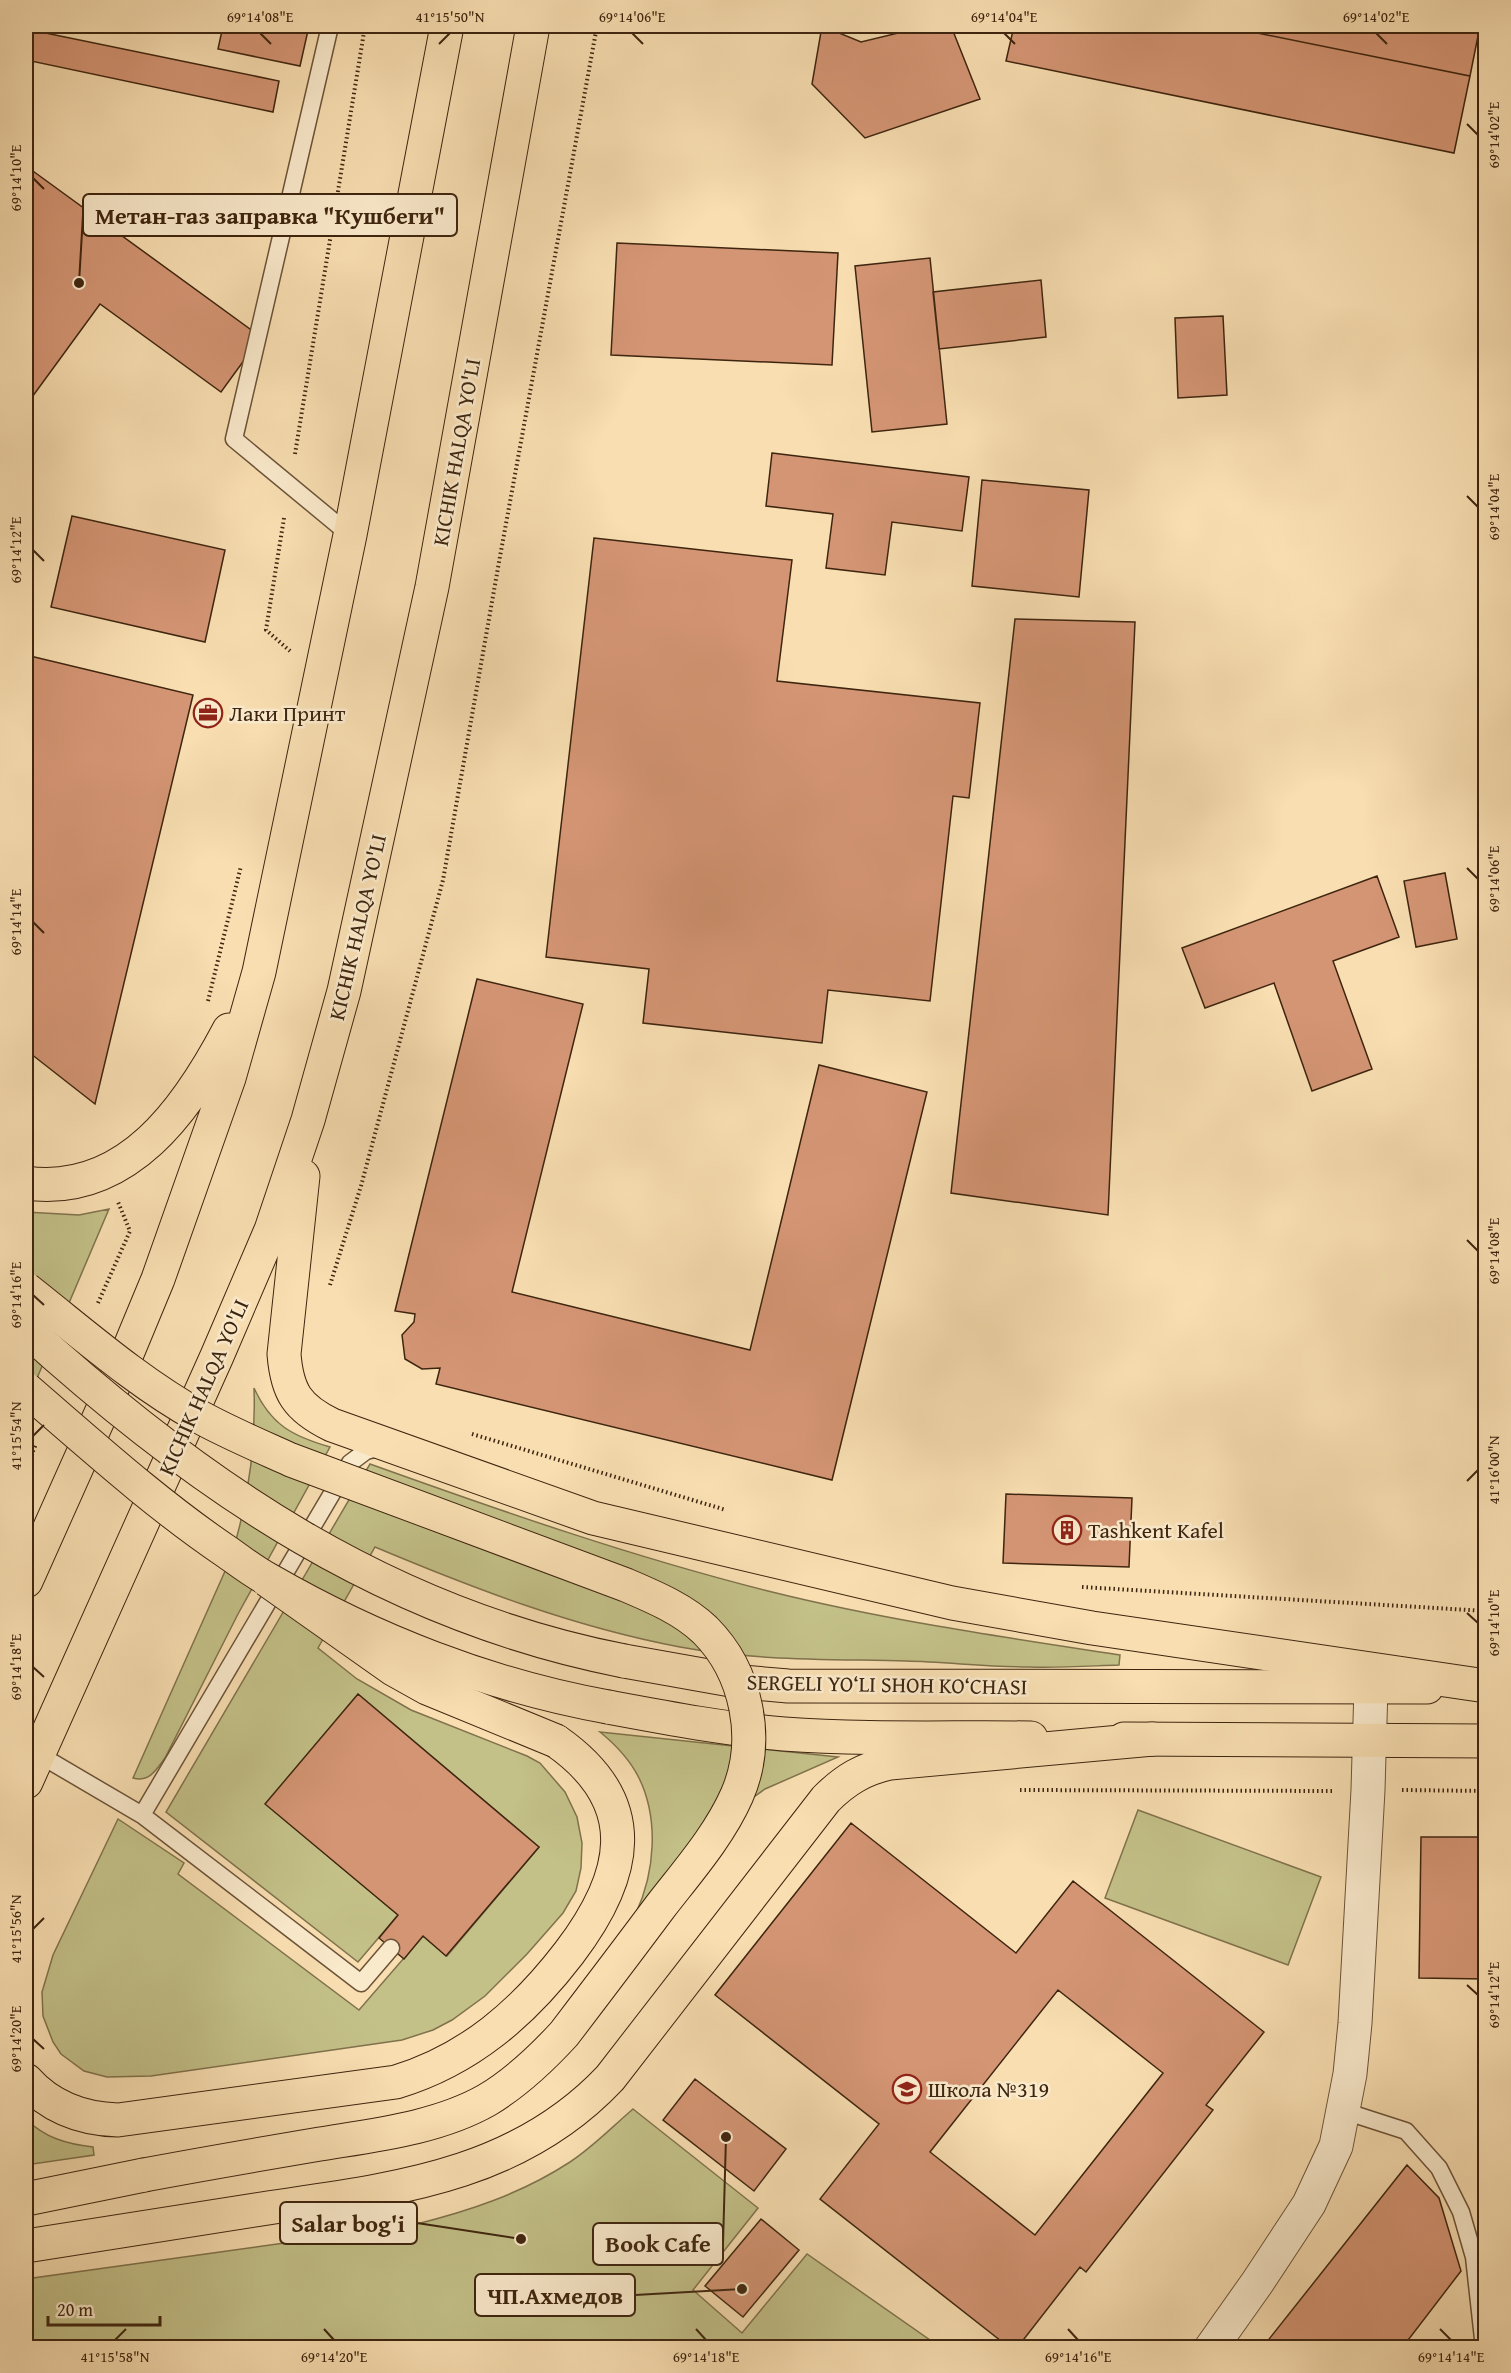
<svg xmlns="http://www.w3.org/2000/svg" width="1511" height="2373" font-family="'Gentium Book Plus',serif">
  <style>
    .green { fill: #c3c088; stroke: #80724c; stroke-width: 1.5 }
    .building { fill: #d49574; stroke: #3e250f; stroke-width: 1.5; fill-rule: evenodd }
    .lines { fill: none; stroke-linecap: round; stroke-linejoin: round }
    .lane-casing { stroke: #6c5338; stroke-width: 19 }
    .street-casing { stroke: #6c5338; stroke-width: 35 }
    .primary-casing { stroke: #3e250f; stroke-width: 35 }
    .highway-casing { stroke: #3e250f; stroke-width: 35 }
    .path { stroke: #3e250f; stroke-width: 4; stroke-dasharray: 1.5 3; stroke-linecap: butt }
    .lane { stroke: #faeacc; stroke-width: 16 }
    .street { stroke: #faeacc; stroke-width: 33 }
    .primary { stroke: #f8deb1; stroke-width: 33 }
    .highway { stroke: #f8deb1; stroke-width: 33 }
    .primary-bridge-casing { stroke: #3e250f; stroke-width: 35; stroke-linecap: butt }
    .highway-bridge-casing { stroke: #3e250f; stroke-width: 35; stroke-linecap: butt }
    .primary-bridge { stroke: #f8deb1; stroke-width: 33 }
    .highway-bridge { stroke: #f8deb1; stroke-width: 33 }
    .ticks { fill: none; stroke: #3e250f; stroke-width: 2 }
    .labels { text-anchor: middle; stroke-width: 5; stroke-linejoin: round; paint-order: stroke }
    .street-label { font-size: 22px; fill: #3e250f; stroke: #faeacc }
    .poi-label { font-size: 22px; fill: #3e250f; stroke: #faeacc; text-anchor: start }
    .leader { fill: none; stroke: #3e250f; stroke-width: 2 }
    .callout-dot { fill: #3e250f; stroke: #faeacc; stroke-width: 2 }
    .callout { fill: #faeacc; stroke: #3e250f; stroke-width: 2 }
    .callout-label { font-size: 24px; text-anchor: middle; font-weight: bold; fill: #3e250f }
    .neatline { fill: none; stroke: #3e250f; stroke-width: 2 }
    .ticks-label { font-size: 15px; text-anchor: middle; fill: #3e250f }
  </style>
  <rect width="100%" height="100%" fill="#f8deb1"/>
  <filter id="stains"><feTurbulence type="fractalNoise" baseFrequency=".00333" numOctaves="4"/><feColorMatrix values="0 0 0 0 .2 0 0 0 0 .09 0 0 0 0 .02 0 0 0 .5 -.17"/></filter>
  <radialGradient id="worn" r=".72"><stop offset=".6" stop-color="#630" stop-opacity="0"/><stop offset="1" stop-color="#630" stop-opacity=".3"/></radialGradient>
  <path class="green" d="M109 1209 26 1404V1212L79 1215Z
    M254 1388C271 1425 292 1436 330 1447L238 1614 165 1758C157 1769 149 1783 133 1778L230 1560C248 1504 256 1446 254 1388Z
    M370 1464C501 1511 633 1557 768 1591 884 1620 1002 1637 1120 1655L1119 1665C1089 1666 1059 1668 1029 1667 988 1667 947 1662 906 1661 831 1659 755 1661 680 1647 574 1627 475 1589 375 1547L318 1648 357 1679 411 1710 527 1756 540 1763 565 1792 577 1817 582 1843 581 1868 576 1891 563 1913 527 1954 485 1996 452 2020 433 2030 402 2040 151 2076 107 2077 84 2071 61 2054 53 2042 43 2016 42 1992 53 1955 118 1819 184 1863 178 1874 359 2010 423 1936 447 1956 539 1847 358 1694 266 1804 398 1915 358 1962 166 1812Z
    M600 1732 838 1757 765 1789 741 1806 636 1913C655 1872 659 1819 639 1778 630 1760 616 1745 600 1732Z
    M1138 1810 1321 1877 1288 1965 1105 1898Z
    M633 2109 758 2208 693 2290 742 2333 807 2254 940 2347H26V2279L413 2225C469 2211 521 2194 570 2162 593 2147 612 2127 633 2109Z
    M26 2119C45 2138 67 2144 93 2147L94 2155 26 2165Z"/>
  <path class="building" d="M223 26H309L300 66 218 49Z
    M822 26 861 42 927 26H951L980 99 865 138 812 84Z
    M881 26H906L893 29Z
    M1014 26H1223L1470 76 1454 153 1006 61Z
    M1223 26H1480L1470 76Z
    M26 29 279 81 273 112 26 60Z
    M26 166 261 337 221 392 100 304 27 404 26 402Z
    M617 243 838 253 832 365 611 355Z
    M930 258 947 424 872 432 855 266Z
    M1041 280 1046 337 939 349 933 292Z
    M1223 316 1227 395 1178 398 1175 318Z
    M772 453 969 477 962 531 892 522 885 575 826 568 833 514 766 506Z
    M982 480 1089 490 1079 597 972 586Z
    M72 516 225 550 205 642 51 607Z
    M594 538 792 560 777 681 980 703 969 798 953 796 930 1001 828 990 822 1043 643 1023 649 969 546 957Z
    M1015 619 1135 622 1108 1215 951 1193Z
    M26 655 193 695 95 1104 26 1050Z
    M1445 873 1457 939 1416 947 1404 881Z
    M1377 876 1399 937 1333 961 1372 1069 1312 1091 1274 983 1205 1008 1182 948Z
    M477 979 583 1004 512 1292 750 1350 819 1065 927 1092 832 1480 436 1384 440 1368 422 1369 405 1359 402 1335 414 1322 415 1314 395 1311Z
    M1006 1494 1132 1498 1129 1567 1003 1563Z
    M358 1694 539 1847 446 1956 423 1936 404 1959 379 1938 398 1915 265 1804Z
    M851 1823 1016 1953 1073 1881 1264 2032 1206 2105 1213 2110 1086 2272 1080 2267 1017 2348H1010L820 2199 879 2124 715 1995ZM1058 1990 1163 2073 1035 2235 930 2152Z
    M1421 1837H1486V1979L1419 1978Z
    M695 2079 786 2149 754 2191 663 2120Z
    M1407 2165 1439 2198 1461 2271 1402 2348H1262Z
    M761 2219 799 2250 743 2317 705 2286Z"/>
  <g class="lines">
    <g class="lane-casing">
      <path id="lane" d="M330 26 234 439 350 535
        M38 1754 142 1815 361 1983 391 1948
        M142 1815 350 1463 366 1451 381 1447
        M1344 2111 1406 2131 1439 2168 1461 2212 1474 2257 1484 2348"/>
    </g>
    <g class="street-casing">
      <path id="street" d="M1211 2348 1257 2283 1309 2204 1336 2146 1350 2074 1355 2023 1368 1790 1371 1687"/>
    </g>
    <g class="primary-casing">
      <path id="primary" d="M624 1661 742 1682 788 1686 1427 1687
        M608 1707C667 1718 725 1729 784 1734 866 1740 949 1737 1031 1738
        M1124 1739 1486 1741"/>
    </g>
    <g class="highway-casing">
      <path id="highway" d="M303 1176 284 1354C287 1392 297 1408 332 1425L593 1518 952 1603 1092 1628 1486 1686
        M26 1183C127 1197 188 1108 229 1030
        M26 1581 119 1373 158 1279 229 1078 259 972 350 535 447 26
        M26 1782 217 1356 271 1230 308 1120 344 991 432 587 533 26
        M26 2080C50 2107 82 2119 118 2120L396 2082C469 2060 523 2013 569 1953 627 1877 645 1803 556 1741
        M26 2199 144 2175
        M26 2246C102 2234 179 2222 255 2210 386 2190 514 2180 610 2078L826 1799C845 1780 863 1769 890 1763L1153 1739"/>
    </g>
    <path class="path" d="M295 454 365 26
      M284 518 266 630 290 651
      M208 1001 241 866
      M330 1285 361 1186 443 880 499 562 597 26
      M98 1303 130 1231 118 1202
      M472 1434 726 1510
      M26 1468 36 1444
      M1082 1587 1486 1611
      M1020 1790 1333 1791
      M1402 1790 1486 1791"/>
    <use href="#lane" class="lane"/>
    <use href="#street" class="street"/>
    <use href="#primary" class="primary"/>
    <use href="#highway" class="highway"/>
    <g class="primary-bridge-casing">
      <path id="primary-bridge" d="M26 1329C201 1488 388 1615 624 1661
        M26 1389C91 1445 156 1504 227 1552 241 1562 254 1572 269 1580 373 1640 490 1686 608 1707"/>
    </g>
    <g class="highway-bridge-casing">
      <path id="highway-bridge" d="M26 1289C82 1333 137 1382 200 1417 229 1433 260 1446 291 1460L626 1585C654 1597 683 1609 705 1630 747 1672 761 1740 737 1795 719 1836 687 1872 660 1907 628 1950 596 1992 564 2034 541 2059 517 2082 487 2100 438 2128 375 2135 320 2144 261 2154 203 2164 144 2175
        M267 1580 393 1669 427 1688 556 1741"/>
    </g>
    <use href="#primary-bridge" class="primary-bridge"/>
    <use href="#highway-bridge" class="highway-bridge"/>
  </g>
  <path class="ticks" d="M260 33 271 44M632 33 643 44M1004 33 1015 44M1376 33 1387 44M439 44 450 33M1467 124 1478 135M33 178 44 189M1467 496 1478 507M33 550 44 561M1467 868 1478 879M33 922 44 933M1467 1240 1478 1251M33 1295 44 1305M33 1436 44 1425M1467 1481 1478 1470M1467 1613 1478 1623M33 1667 44 1677M33 1929 44 1918M1467 1985 1478 1995M33 2039 44 2049M324 2329 334 2340M696 2329 706 2340M1068 2329 1078 2340M1440 2329 1451 2340M115 2340 126 2329"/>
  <defs>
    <g id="office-ring" transform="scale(1.5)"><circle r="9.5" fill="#faeacc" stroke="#8f2418" stroke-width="1.5"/><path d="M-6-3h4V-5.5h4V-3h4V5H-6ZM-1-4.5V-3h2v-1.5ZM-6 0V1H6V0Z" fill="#8f2418"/></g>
    <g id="building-ring" transform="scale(1.5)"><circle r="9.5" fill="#faeacc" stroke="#8f2418" stroke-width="1.5"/><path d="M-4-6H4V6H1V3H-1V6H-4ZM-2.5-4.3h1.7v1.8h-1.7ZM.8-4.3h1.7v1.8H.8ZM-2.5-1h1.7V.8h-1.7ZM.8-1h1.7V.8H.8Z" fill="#8f2418"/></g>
    <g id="school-ring" transform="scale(1.5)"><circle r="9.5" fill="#faeacc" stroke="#8f2418" stroke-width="1.5"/><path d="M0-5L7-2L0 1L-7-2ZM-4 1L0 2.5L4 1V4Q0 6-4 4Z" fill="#8f2418"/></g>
  </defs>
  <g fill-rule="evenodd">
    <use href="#office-ring" x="208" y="713"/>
    <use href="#building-ring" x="1067" y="1530"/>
    <use href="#school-ring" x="907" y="2089"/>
  </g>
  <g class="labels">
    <g class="street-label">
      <text transform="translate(456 452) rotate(-80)" y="8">KICHIK HALQA YO'LI</text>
      <text transform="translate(357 927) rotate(-77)" y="8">KICHIK HALQA YO'LI</text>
      <text transform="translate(203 1387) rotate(-66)" y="8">KICHIK HALQA YO'LI</text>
      <text transform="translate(887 1684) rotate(1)" y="8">SERGELI YO‘LI SHOH KO‘CHASI</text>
    </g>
    <g class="poi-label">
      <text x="229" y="721">Лаки Принт</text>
      <text x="1088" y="1538">Tashkent Kafel</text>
      <text x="928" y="2097">Школа №319</text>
    </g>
  </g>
  <path class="leader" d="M79 283L83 215M521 2239L417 2223M726 2137L723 2244M742 2289L635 2295"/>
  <g class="callout-dot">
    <circle cx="79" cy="283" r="6"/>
    <circle cx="521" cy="2239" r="6"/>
    <circle cx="726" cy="2137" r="6"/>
    <circle cx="742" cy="2289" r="6"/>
  </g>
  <g class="callout">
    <rect x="83" y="194" width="374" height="42" rx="6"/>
    <rect x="280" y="2202" width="137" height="42" rx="6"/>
    <rect x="593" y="2223" width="130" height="42" rx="6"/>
    <rect x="475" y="2274" width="160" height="42" rx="6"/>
  </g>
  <g class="callout-label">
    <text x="270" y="224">Метан-газ заправка "Кушбеги"</text>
    <text x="348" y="2232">Salar bog'i</text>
    <text x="658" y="2252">Book Cafe</text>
    <text x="555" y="2304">ЧП.Ахмедов</text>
  </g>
  <rect width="1511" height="2373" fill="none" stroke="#f8deb1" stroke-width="66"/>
  <path d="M48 2316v9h112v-9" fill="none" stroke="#3e250f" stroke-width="3"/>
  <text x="57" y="2316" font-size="18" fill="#3e250f" stroke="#faeacc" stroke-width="4.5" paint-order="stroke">20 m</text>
  <rect x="33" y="33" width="1445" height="2307" class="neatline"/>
  <g class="ticks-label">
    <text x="260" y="22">69°14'08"E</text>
    <text x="450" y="22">41°15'50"N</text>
    <text x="632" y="22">69°14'06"E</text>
    <text x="1004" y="22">69°14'04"E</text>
    <text x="1376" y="22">69°14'02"E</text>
    <text transform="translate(1494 135) rotate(-90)" y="5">69°14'02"E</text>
    <text transform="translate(16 178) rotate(-90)" y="5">69°14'10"E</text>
    <text transform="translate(1494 507) rotate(-90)" y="5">69°14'04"E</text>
    <text transform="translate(16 550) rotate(-90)" y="5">69°14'12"E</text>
    <text transform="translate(1494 879) rotate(-90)" y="5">69°14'06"E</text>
    <text transform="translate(16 922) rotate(-90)" y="5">69°14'14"E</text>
    <text transform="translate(1494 1251) rotate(-90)" y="5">69°14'08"E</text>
    <text transform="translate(16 1295) rotate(-90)" y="5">69°14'16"E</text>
    <text transform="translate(16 1436) rotate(-90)" y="5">41°15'54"N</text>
    <text transform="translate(1494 1470) rotate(-90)" y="5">41°16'00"N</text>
    <text transform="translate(1494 1623) rotate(-90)" y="5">69°14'10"E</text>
    <text transform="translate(16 1667) rotate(-90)" y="5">69°14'18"E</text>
    <text transform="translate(16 1929) rotate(-90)" y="5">41°15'56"N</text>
    <text transform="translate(1494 1995) rotate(-90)" y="5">69°14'12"E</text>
    <text transform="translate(16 2039) rotate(-90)" y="5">69°14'20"E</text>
    <text x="115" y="2362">41°15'58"N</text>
    <text x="334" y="2362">69°14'20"E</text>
    <text x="706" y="2362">69°14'18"E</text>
    <text x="1078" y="2362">69°14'16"E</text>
    <text x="1451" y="2362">69°14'14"E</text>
  </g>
  <rect width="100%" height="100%" filter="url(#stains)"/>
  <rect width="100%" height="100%" fill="url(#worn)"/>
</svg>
